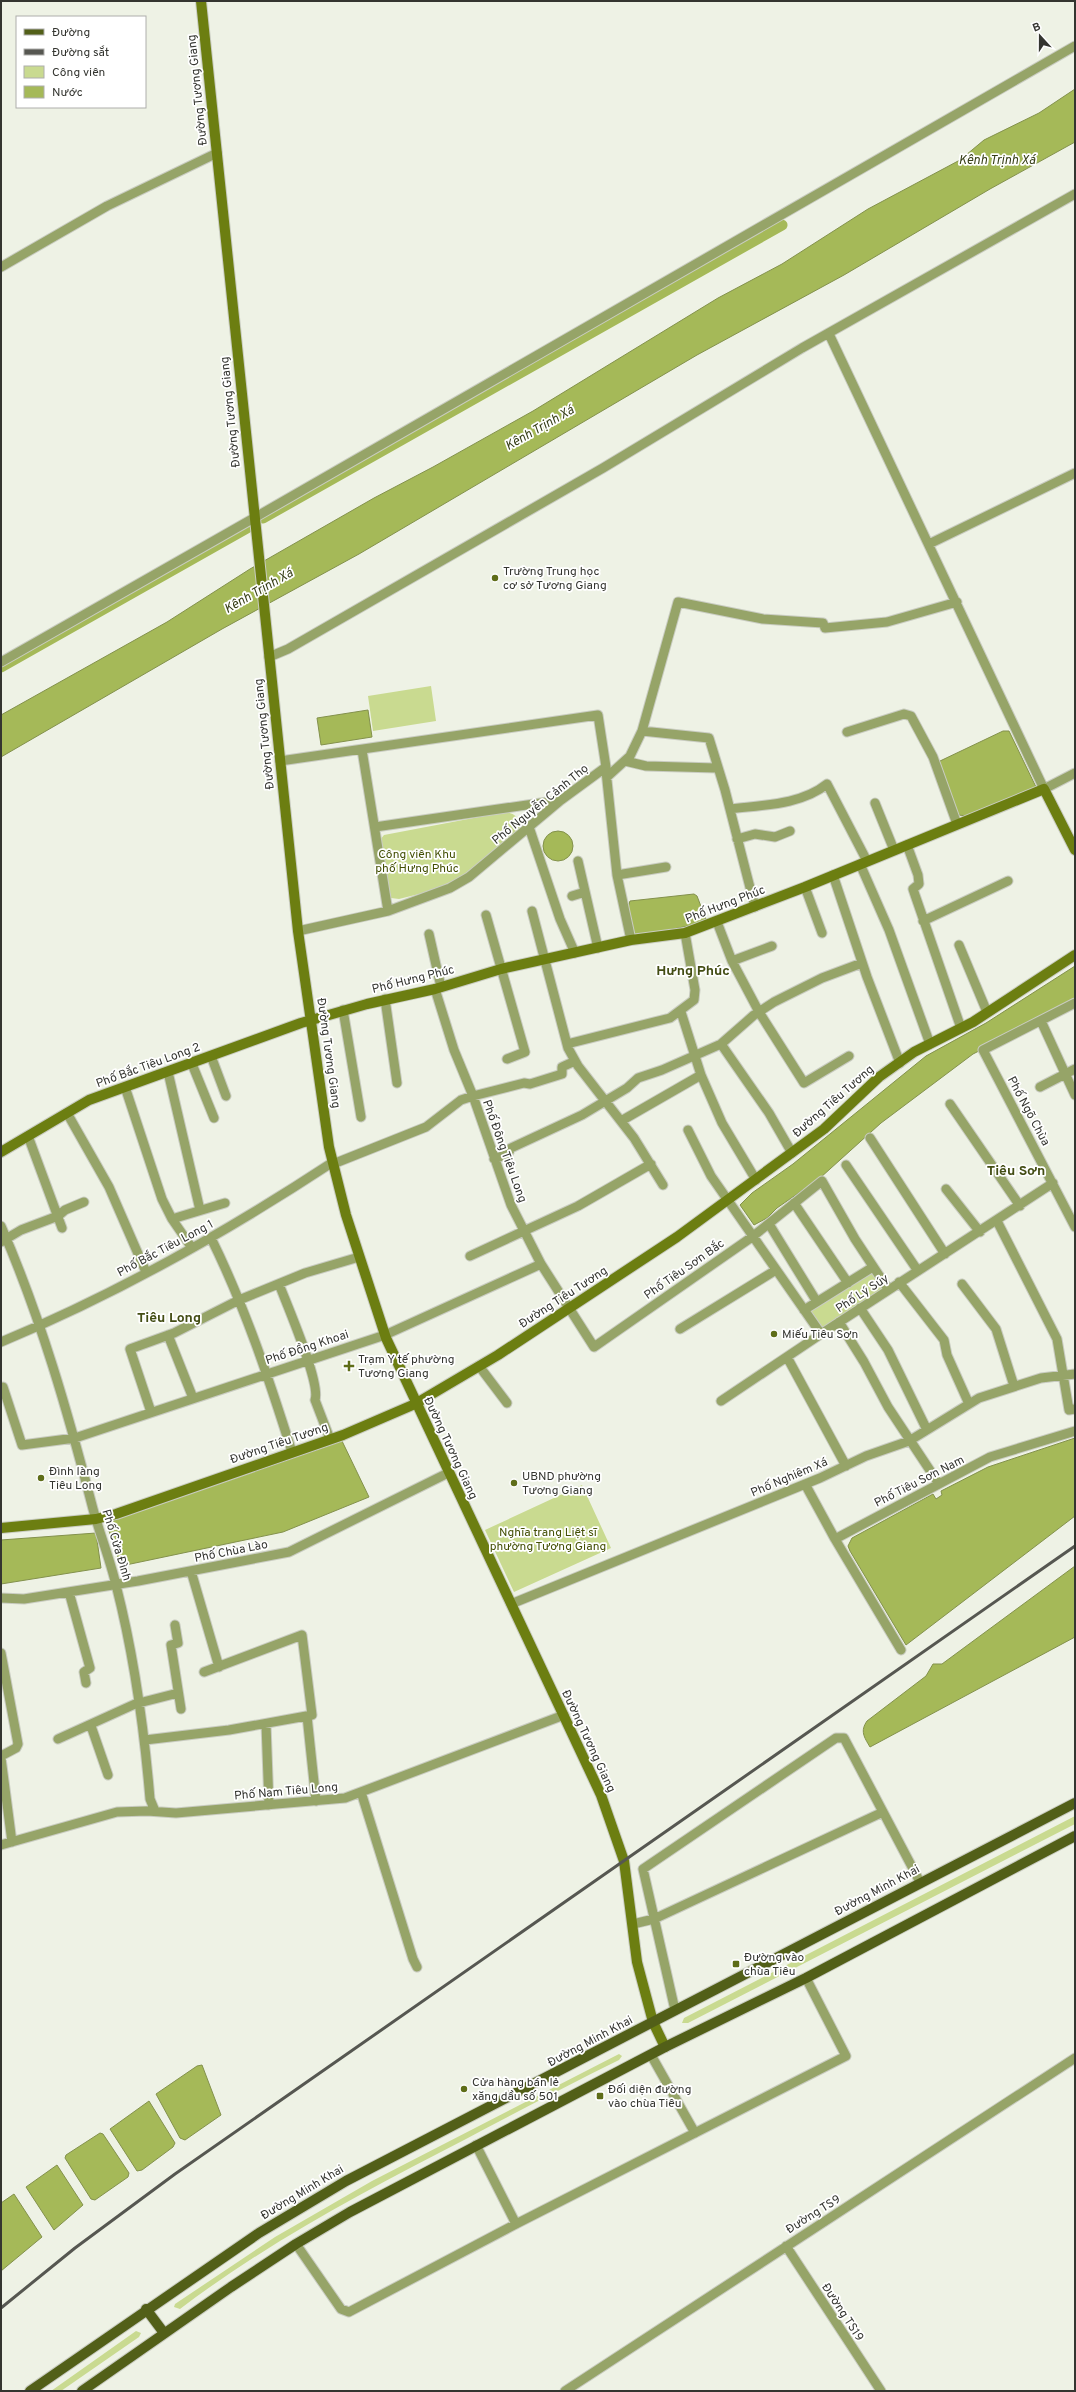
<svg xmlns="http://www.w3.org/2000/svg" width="1076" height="2392" font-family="Overpass,sans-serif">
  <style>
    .green { fill: #c9da90 }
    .water { fill: #a5b958; stroke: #83914c }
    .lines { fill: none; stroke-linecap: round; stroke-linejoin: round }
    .canal { stroke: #a5b958; stroke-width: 11 }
    .street-casing { stroke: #c9ccc1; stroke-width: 11 }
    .secondary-casing { stroke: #c9ccc1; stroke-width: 12 }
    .primary-casing { stroke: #c9ccc1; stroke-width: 12 }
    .street { stroke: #96a468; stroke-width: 9 }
    .secondary { stroke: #6c7e11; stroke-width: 10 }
    .primary { stroke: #525f18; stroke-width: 10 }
    .rail { stroke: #565751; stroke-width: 3 }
    .poi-dot { fill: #5e6d18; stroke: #fff; stroke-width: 1.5 }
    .labels { text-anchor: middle; stroke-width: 3.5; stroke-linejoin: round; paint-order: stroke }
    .street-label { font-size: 12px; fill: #343530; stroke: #fff }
    .poi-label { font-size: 12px; fill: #343530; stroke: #fff; text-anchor: start }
    .park-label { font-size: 12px; fill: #434f04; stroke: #fff }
    .water-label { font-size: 13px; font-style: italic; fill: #353d15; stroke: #fff }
    .quarter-label { font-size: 14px; font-weight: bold; fill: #434d14; stroke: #fff }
  </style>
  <rect width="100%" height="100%" fill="#eef2e5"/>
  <path class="green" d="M431 686 436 721 373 731 368 696Z
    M505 812C514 813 518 817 522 825L521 829 461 877 431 891 399 899 391 898 380 840 384 835Z
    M873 1269 885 1289 822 1328 809 1310Z
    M582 1485 611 1548 514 1592 485 1530Z
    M1075 1816V1824L688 2023H682L684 2018Z
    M619 2054 622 2056 619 2060C568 2085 517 2112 466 2139 367 2190 268 2242 180 2309L174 2307 175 2304 275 2237 372 2181Z
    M136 2331 141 2333 139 2337 61 2391H51Z"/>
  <path class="water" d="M1075 89V142L990 189 844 275 697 355 359 554 222 629 1 757V715L167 622 250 569 374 498 433 467 533 411 718 298 782 264 868 209 960 160 984 140 1039 113Z
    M368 710 372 737 321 745 317 718Z
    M1003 731H1009L1036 787 968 816 958 815 938 766 940 761Z
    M543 846a15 15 0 1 1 30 0a15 15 0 1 1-30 0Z
    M694 894 697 896 707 922 635 937C630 928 625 911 630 901Z
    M1075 966V1002L973 1054 881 1123 820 1178 777 1208 767 1218 754 1225 740 1205 752 1193 793 1164 926 1056 986 1023Z
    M1075 1438V1516L906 1645 850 1551 848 1546 852 1538 933 1494 936 1499 942 1495 941 1491 988 1467Z
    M342 1441 369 1497 283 1532 121 1566 108 1528V1522Z
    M96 1533 101 1568 1 1584V1540Z
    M1075 1566V1637L870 1747C864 1737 860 1731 867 1721L926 1676 933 1664H942Z
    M202 2065 221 2115 185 2140 180 2138 156 2094 197 2066Z
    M149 2101 175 2143 173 2147 142 2170 137 2171 110 2129Z
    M100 2133 103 2134 129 2173 128 2177 95 2200 91 2199 65 2158 66 2155Z
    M57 2165 83 2205 54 2230 26 2187Z
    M14 2194 42 2237 1 2271V2203Z"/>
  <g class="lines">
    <path class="canal" d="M263 518 782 225
      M1 667 247 528"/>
    <g class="street-casing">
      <path id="street" d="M1 267 107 206 217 153
        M829 334 1044 789 1075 773
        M929 544 1075 473
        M269 657 288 649 603 468 802 348 1075 194
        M1 662 254 518 1075 46
        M642 731 709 738 725 790 755 907
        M847 732 904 714 911 716 933 757 957 824
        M362 750 388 911
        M280 761 598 715 606 767 561 800 469 877 450 888 388 911 298 931
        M625 761 646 766 716 768
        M606 771 617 875 631 940
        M607 777 630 756 642 731 678 602 763 619 823 623 825 628 887 622 957 602
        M875 803 894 850
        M730 809C762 805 801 805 827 784L867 861
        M375 827 561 800
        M529 827 560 919 575 953
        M737 839 755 834 775 837 790 831
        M907 845 918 875 919 884 913 889 915 895 961 1028
        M578 861 598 948
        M860 864 889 930 930 1044
        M617 875 666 867
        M833 875 867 977 900 1063
        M805 887 822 933
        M572 896 585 892
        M532 911 568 1048 578 1066 634 1138 663 1185
        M486 915 525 1052 507 1059
        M923 921 1008 881
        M717 922 732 961 759 1012 804 1083 849 1056
        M429 934 441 987
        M959 945 987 1012
        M732 961 772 946
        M435 989 454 1050 473 1096 524 1083 530 1084 562 1074V1067L575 1061
        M385 999 397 1083
        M1075 1003 983 1050 1075 1227
        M343 1010 361 1117
        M681 1012 701 1075
        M1041 1021 1075 1095
        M567 1044 670 1018 694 1000 695 990 685 933
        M721 1044 769 1113 792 1153
        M211 1056 226 1096
        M192 1064 214 1118
        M168 1072 200 1210
        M125 1087 162 1199 172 1219 192 1248
        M1040 1087 1075 1069
        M950 1104 1020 1206
        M67 1113 109 1187 146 1272
        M621 1121 701 1075 722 1123 756 1180
        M688 1130 711 1176 821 1334 1053 1183
        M28 1136 62 1228
        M870 1138 945 1254
        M494 1159 508 1154 511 1148 582 1115 627 1088 638 1078 662 1070 721 1044 754 1015 774 1002 822 978 862 963
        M333 1164 426 1127 461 1100 473 1096 511 1205 541 1264 594 1347 752 1237 822 1181 855 1239 888 1289
        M846 1165 918 1271
        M946 1189 980 1232
        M794 1203 848 1283
        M172 1219 225 1203
        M997 1221 1057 1339 1069 1410 1075 1409
        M769 1224 817 1302
        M1 1226C41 1318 68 1413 93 1509 100 1535 110 1559 116 1585 134 1655 144 1727 150 1799L155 1811
        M211 1238C245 1307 269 1379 292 1452
        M1 1242 21 1230 58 1216 65 1210 84 1202
        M470 1256 578 1206 651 1164
        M899 1282 944 1340 947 1355 969 1404
        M279 1284C287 1305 321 1383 315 1400L330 1439
        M962 1284 996 1329 1014 1386
        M860 1308 888 1350 927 1430
        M804 1310 873 1267
        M839 1322 864 1362 888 1407 939 1484
        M680 1329 776 1270
        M168 1335 193 1398
        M1 1342C117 1294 228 1231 333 1162
        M787 1357 846 1466
        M479 1366 507 1403
        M3 1387 22 1445 75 1438 385 1335 541 1264
        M721 1401 821 1334
        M151 1412 130 1349 174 1333 239 1300 305 1273 359 1257
        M805 1484 835 1539 990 1457 1075 1431
        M835 1539 901 1650
        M191 1571 219 1667
        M69 1592 90 1668 84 1672 86 1683
        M1 1598 24 1599 138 1581 289 1552 448 1473
        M511 1604 820 1478 866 1456 909 1441 979 1398 1041 1378 1075 1374
        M175 1625 178 1643 171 1645 181 1709
        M1 1653 18 1744 16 1748 1 1756
        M307 1716 316 1801
        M266 1724 269 1805
        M91 1726 108 1775
        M58 1739 135 1704 178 1693
        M145 1740 229 1730 312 1715 302 1635 204 1672
        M1 1758 12 1842
        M361 1792 413 1959 417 1967
        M1 1845 117 1812 147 1811 176 1813 345 1798 564 1715
        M633 1924 654 1919 883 1812
        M675 2010 643 1869 836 1738H844L920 1882
        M651 2055 695 2133
        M476 2145 516 2224
        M296 2244 341 2309 349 2312 516 2224 846 2056 806 1978
        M786 2246 881 2391
        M565 2391 1075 2058"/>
    </g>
    <g class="secondary-casing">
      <path id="secondary" d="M201 1 298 931 329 1147 346 1215 386 1338 601 1795 624 1861 637 1962 653 2022 665 2047
        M1 1152 89 1100 301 1023 367 1004 435 989 501 969 631 940 685 933 805 887 1044 789 1075 850
        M1 1528 96 1519 116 1514 343 1435 415 1404 498 1355 677 1237 824 1129 879 1077 914 1052 973 1022 1075 955"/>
    </g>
    <g class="primary-casing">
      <path id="primary" d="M146 2309 164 2333
        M30 2391 259 2233 346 2181 1075 1803
        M82 2391 231 2287 296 2244 350 2212 665 2047 806 1978 1075 1836"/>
    </g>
    <use href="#street" class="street"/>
    <use href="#secondary" class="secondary"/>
    <use href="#primary" class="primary"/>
    <path class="rail" d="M1 2308 75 2248 175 2174 1075 1546"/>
  </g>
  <g class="poi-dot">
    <circle cx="495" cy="578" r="4"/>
    <circle cx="774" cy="1334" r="4"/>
    <path d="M347 1360h4v4h4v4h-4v4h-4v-4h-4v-4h4z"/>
    <circle cx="41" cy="1478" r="4"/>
    <circle cx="514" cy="1483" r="4"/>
    <rect x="732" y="1960" width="8" height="8" rx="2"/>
    <circle cx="464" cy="2089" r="4"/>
    <rect x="596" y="2092" width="8" height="8" rx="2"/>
  </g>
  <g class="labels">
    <g class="street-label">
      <text transform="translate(197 90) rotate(-96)" y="4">Đường Tương Giang</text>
      <text transform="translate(230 412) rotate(-96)" y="4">Đường Tương Giang</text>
      <text transform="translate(264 734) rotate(-96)" y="4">Đường Tương Giang</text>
      <text transform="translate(540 804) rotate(-39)" y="4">Phố Nguyễn Cảnh Thọ</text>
      <text transform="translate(725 904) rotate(-21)" y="4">Phố Hưng Phúc</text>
      <text transform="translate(413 979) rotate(-14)" y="4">Phố Hưng Phúc</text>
      <text transform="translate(329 1053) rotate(82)" y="4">Đường Tương Giang</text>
      <text transform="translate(148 1065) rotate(-20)" y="4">Phố Bắc Tiêu Long 2</text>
      <text transform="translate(833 1101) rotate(-41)" y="4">Đường Tiêu Tương</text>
      <text transform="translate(1029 1111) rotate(62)" y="4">Phố Ngõ Chùa</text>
      <text transform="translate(505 1151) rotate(70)" y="4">Phố Đông Tiêu Long</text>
      <text transform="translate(165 1248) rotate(-28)" y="4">Phố Bắc Tiêu Long 1</text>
      <text transform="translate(684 1269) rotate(-35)" y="4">Phố Tiêu Sơn Bắc</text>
      <text transform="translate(862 1293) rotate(-33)" y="4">Phố Lý Súy</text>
      <text transform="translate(563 1297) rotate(-33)" y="4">Đường Tiêu Tương</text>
      <text transform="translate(307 1347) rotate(-18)" y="4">Phố Đồng Khoai</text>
      <text transform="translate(279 1443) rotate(-19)" y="4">Đường Tiêu Tương</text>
      <text transform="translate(451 1448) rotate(65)" y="4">Đường Tương Giang</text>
      <text transform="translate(789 1477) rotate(-23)" y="4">Phố Nghiêm Xá</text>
      <text transform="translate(919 1481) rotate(-27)" y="4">Phố Tiêu Sơn Nam</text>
      <text transform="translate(117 1545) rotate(73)" y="4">Phố Cửa Đình</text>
      <text transform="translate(231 1551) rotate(-11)" y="4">Phố Chùa Lào</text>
      <text transform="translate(589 1741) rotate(65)" y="4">Đường Tương Giang</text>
      <text transform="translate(286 1791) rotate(-5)" y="4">Phố Nam Tiêu Long</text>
      <text transform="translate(877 1890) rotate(-28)" y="4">Đường Minh Khai</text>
      <text transform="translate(590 2041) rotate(-28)" y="4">Đường Minh Khai</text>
      <text transform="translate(302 2192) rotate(-31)" y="4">Đường Minh Khai</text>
      <text transform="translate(813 2214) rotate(-32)" y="4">Đường TS9</text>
      <text transform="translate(843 2312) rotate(57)" y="4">Đường TS19</text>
    </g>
    <g class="poi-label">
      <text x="503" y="575">Trường Trung học<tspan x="503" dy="14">cơ sở Tương Giang</tspan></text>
      <text x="782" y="1338">Miếu Tiêu Sơn</text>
      <text x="358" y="1363">Trạm Y tế phường<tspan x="358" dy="14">Tương Giang</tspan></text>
      <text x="49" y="1475">Đình làng<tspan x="49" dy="14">Tiêu Long</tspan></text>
      <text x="522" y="1480">UBND phường<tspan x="522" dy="14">Tương Giang</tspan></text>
      <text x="744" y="1961">Đường vào<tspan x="744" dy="14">chùa Tiêu</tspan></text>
      <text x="472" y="2086">Cửa hàng bán lẻ<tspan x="472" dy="14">xăng dầu số 501</tspan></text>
      <text x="608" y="2093">Đối diện đường<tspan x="608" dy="14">vào chùa Tiêu</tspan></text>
    </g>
    <g class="park-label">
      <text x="417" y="858">Công viên Khu<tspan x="417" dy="14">phố Hưng Phúc</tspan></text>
      <text x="548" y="1536">Nghĩa trang Liệt sĩ<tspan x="548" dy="14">phường Tương Giang</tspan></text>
    </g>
    <g class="water-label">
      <text x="997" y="164">Kênh Trịnh Xá</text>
      <text transform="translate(539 427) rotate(-30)" y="5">Kênh Trịnh Xá</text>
      <text transform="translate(258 590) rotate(-30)" y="5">Kênh Trịnh Xá</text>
    </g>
    <g class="quarter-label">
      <text x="693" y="975">Hưng Phúc</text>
      <text x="1016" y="1175">Tiêu Sơn</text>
      <text x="169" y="1322">Tiêu Long</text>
    </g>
  </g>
  <rect width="1076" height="2392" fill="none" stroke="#343530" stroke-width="4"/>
  <rect x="16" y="16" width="130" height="92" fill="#ffffff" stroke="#aeaeac"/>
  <rect x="24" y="29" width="20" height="6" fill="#525f18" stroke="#aeaeac"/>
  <text x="52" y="36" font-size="12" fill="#343530">Đường</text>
  <rect x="24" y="49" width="20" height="6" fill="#565751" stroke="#aeaeac"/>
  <text x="52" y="56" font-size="12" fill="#343530">Đường sắt</text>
  <rect x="24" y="66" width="20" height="12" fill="#c9da90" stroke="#aeaeac"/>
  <text x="52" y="76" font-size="12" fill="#343530">Công viên</text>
  <rect x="24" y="86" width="20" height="12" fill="#a5b958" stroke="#aeaeac"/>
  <text x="52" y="96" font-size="12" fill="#343530">Nước</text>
  <g transform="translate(1040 36) rotate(339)" stroke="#ffffff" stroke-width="3" paint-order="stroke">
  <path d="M0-3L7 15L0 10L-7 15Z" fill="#343530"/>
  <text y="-6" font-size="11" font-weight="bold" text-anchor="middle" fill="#343530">B</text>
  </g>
</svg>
